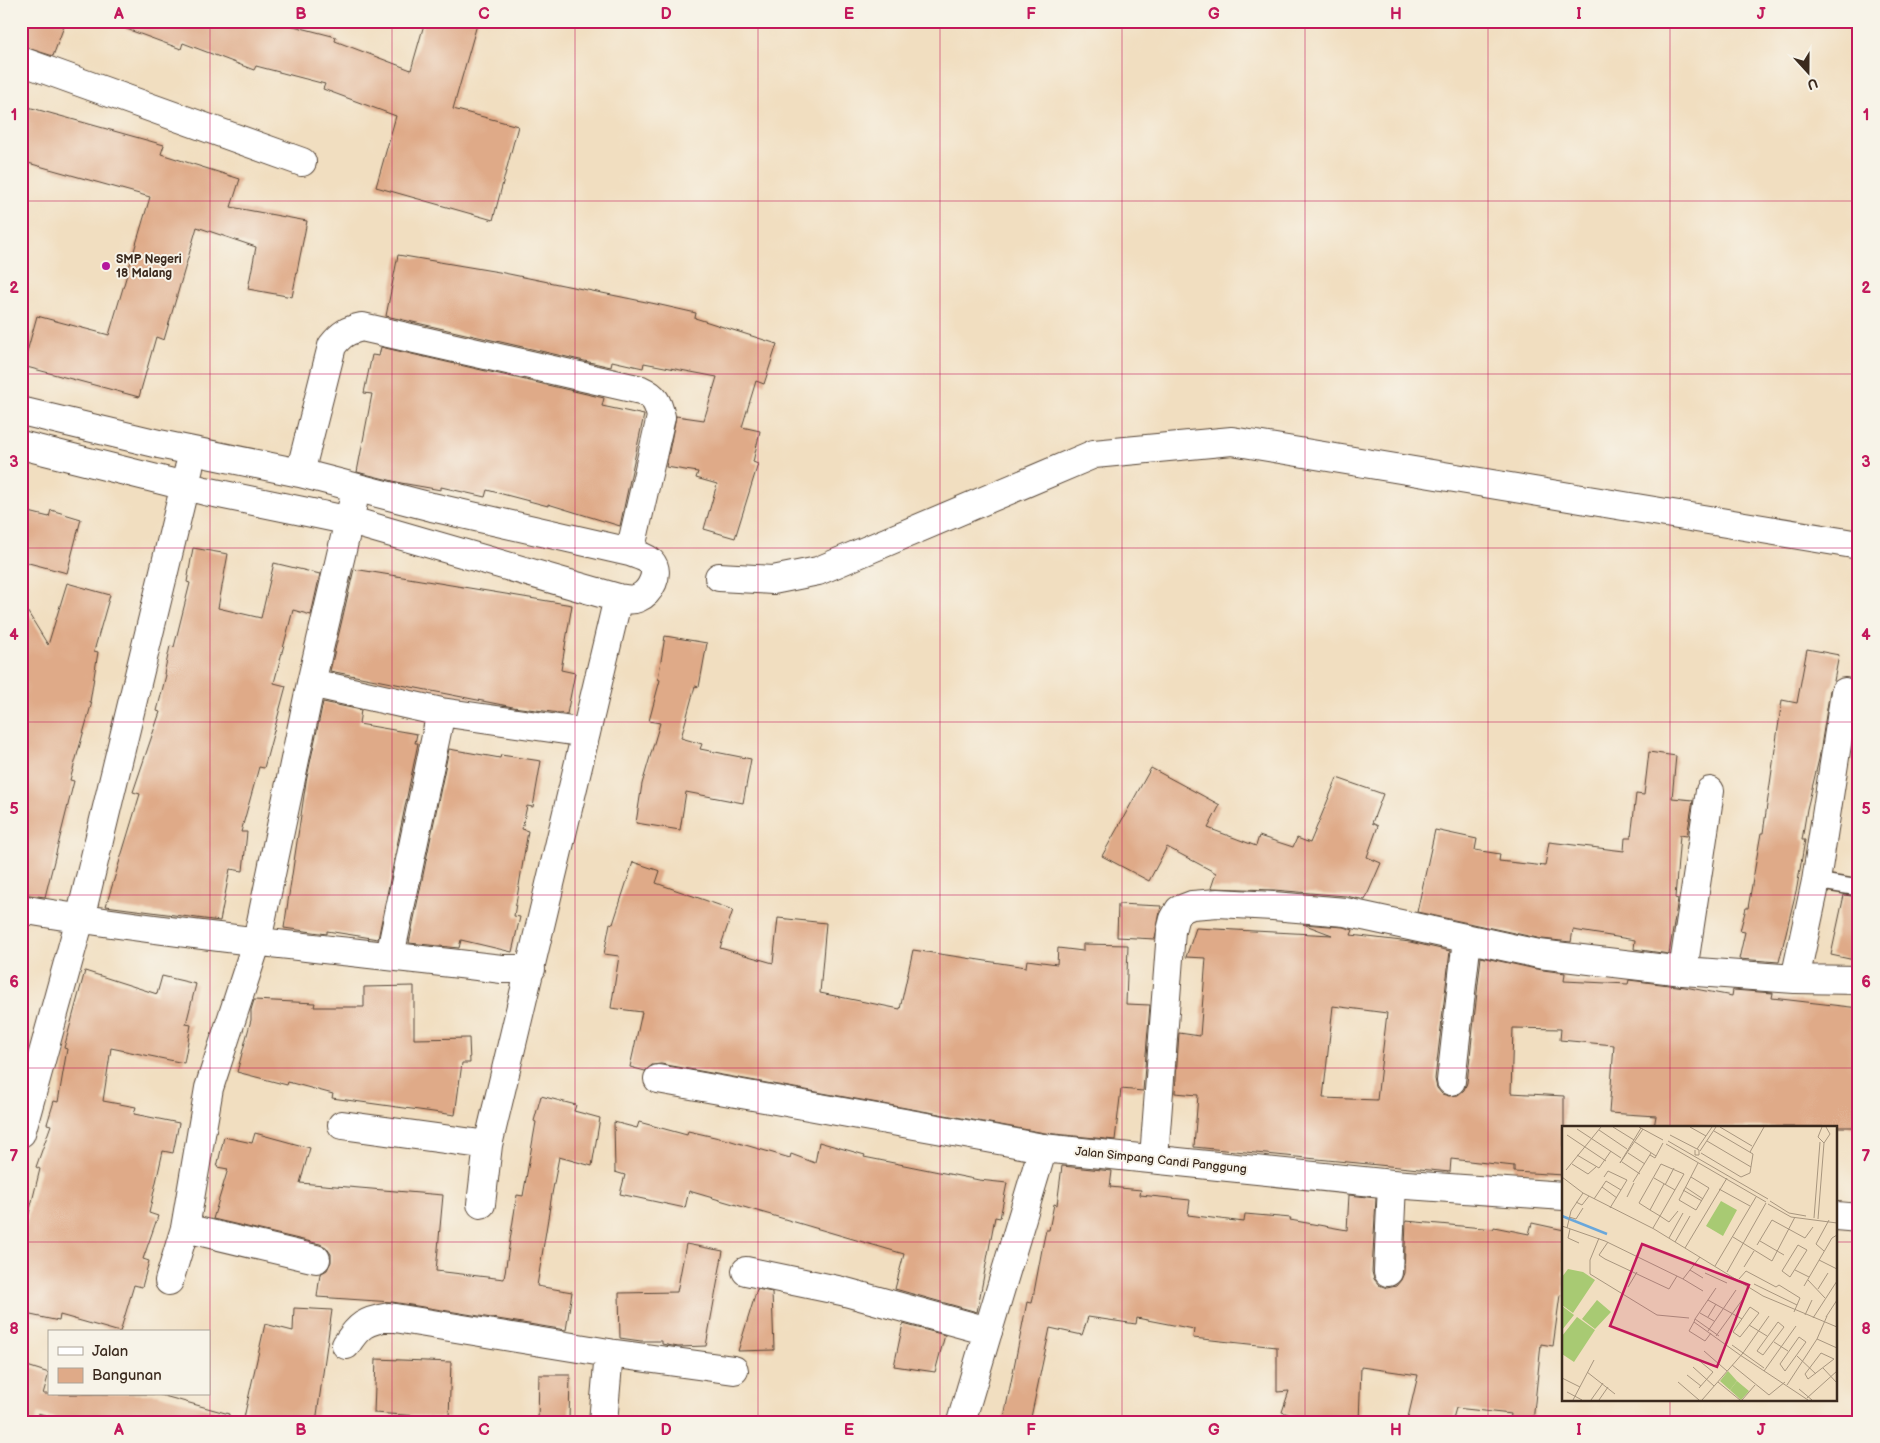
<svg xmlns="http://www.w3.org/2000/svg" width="1880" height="1443" font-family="'Balsamiq Sans',sans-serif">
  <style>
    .building { fill: #dfaa88; fill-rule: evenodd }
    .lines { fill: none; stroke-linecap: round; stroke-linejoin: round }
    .service-casing { stroke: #564536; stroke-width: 18 }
    .minor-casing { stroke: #564536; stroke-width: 30 }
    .tertiary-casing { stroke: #564536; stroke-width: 30 }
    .service { stroke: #fff; stroke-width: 15 }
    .minor { stroke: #fff; stroke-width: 28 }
    .tertiary { stroke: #fff; stroke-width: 28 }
    .grid { fill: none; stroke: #c2185b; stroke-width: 1; stroke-opacity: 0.55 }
    .poi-dot { fill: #b5179e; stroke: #f7f3e8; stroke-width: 2 }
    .labels { text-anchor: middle; stroke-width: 4; stroke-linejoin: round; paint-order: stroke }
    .poi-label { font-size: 12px; font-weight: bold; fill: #3b2a1e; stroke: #f7f3e8; text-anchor: start }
    .street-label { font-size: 12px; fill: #3b2a1e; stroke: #f7f3e8 }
    .inset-river { fill: none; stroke: #69a7db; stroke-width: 2.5 }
    .inset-road { fill: none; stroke: #a8967f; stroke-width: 1 }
    .view { fill: #c2185b; fill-opacity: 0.15; stroke: #c2185b; stroke-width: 2.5 }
    .inset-edge { fill: none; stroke: #3b2a1e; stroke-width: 2.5 }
    .neatline { fill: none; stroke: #c2185b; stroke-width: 2 }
    .grid-label { font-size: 16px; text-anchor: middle; font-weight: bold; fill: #c2185b }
  </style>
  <rect width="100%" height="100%" fill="#f7f3e8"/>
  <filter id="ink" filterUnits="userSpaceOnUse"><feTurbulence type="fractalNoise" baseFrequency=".02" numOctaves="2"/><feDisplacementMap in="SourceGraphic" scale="10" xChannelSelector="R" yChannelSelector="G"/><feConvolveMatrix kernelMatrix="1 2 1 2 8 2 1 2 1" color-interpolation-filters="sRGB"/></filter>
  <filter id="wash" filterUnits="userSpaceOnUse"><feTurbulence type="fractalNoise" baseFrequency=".0096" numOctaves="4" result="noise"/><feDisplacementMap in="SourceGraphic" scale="20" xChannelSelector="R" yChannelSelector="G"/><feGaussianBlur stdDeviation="1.12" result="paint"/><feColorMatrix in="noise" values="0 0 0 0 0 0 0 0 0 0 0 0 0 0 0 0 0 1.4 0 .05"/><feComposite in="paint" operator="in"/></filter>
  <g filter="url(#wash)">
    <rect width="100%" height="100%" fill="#f1dec0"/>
    <g id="blocks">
      <path class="building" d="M21 21H66L53 56 21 46Z
        M114 21H274L336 37 335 41 411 70 425 21H478L453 109 518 126 493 220 376 187 396 116 323 89 325 84 256 66 254 70 183 43 181 49 113 24Z
        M21 105 164 145 161 154 240 179 231 207 307 221 292 297 248 289 256 247 197 227 164 340 156 337 139 397 23 366 37 316 109 335 150 197 21 161Z
        M398 255 499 272 656 304 696 313 695 318 777 344 764 384 756 381 742 427 760 431 753 462 758 464 735 538 704 529 717 484 696 478 698 472 666 467 676 416 704 420 717 377 644 363 643 368 612 361 611 367 386 316Z
        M381 347 604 398 602 406 644 415 620 526 548 504V506L487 490 485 497 441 487V490L401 483 357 472 372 394 364 393 372 355 379 356Z
        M21 510 49 517 51 510 81 519 67 573 21 561Z
        M193 548 228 554 218 608 261 618 274 563 320 574 311 615 293 610 274 683 286 686 264 768 259 767 241 832H247L243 871 230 869 220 921 106 906 140 794 133 792 160 712 157 711 166 675 164 674 170 646 174 647 190 583 187 582Z
        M354 569 572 605 561 670 575 673 567 714 513 707 330 671Z
        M67 583 110 595 94 651 98 652 90 702H92L70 780 74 781 45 897 21 894V601L48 645Z
        M665 636 707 643 699 687 695 686 681 738 702 744 700 749 751 759 743 803 686 792 680 830 636 823 642 784 660 723 649 721 660 680 658 679Z
        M1807 649 1839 655 1834 681 1830 690 1819 759 1807 809 1802 840H1805L1797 887 1779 962 1739 959 1745 932 1740 931 1746 908H1748L1761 833H1763L1782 700 1797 703Z
        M323 702 361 710 359 724 417 734 415 743H418L378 939 327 931V934L284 928 306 782Z
        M449 749 500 758 501 755 541 761 533 807 527 806 522 829 528 831 514 916 520 917 512 952 461 940 459 948 409 943Z
        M1649 752 1676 756 1672 798 1693 800 1687 836 1680 835 1675 898 1678 899 1669 954 1634 949 1635 940 1573 930 1571 942 1542 939 1417 912 1435 830 1477 839 1475 850 1500 854 1499 861 1545 866 1549 842 1624 851 1625 838H1631L1636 794 1644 795Z
        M1151 768 1220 805 1208 828 1256 846 1259 836 1293 847 1297 838 1310 843 1337 778 1383 794 1372 823 1378 826 1367 857 1381 863 1365 900 1346 896 1274 890 1211 888 1216 873 1167 847 1149 881 1102 856Z
        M633 862 660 871 656 883 733 910 720 948 773 963 778 918 826 923 820 993 900 1009 913 950 1026 967 1027 960 1057 964 1058 948 1083 951V944L1128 945 1126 1004 1150 1005 1143 1091 1121 1089 1115 1140 1045 1133 661 1064 652 1065 645 1071 630 1067 642 1012 611 1008 619 956 604 954 610 923 613 924Z
        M1844 895 1859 897V961L1831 955Z
        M1118 904 1161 906 1155 939 1117 937Z
        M1303 924 1343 927 1353 930 1351 935 1410 942 1450 951 1435 1079 1437 1088 1442 1094 1449 1096 1458 1095 1464 1090 1467 1083 1481 957 1536 969 1565 973 1564 981 1628 984 1629 980 1685 987 1732 996 1733 990 1773 993 1772 998 1859 1008V1127H1654L1656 1116 1609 1113 1614 1045 1560 1040 1561 1029 1513 1028 1511 1093 1564 1096V1175L1514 1172V1166L1451 1159 1450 1172 1194 1147 1198 1095 1175 1093 1179 1033 1200 1036 1206 958 1186 957 1196 928 1332 935ZM1333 1006 1387 1013 1377 1100 1323 1098Z
        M85 971 157 994 162 976 196 984 186 1024 191 1025 184 1063 111 1048 103 1101 136 1107 134 1114 179 1123 173 1153 163 1151 149 1213 158 1216 143 1259 149 1261 142 1287 134 1285 120 1332 60 1315 59 1321 21 1313V1246L40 1169 36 1167 51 1125 47 1124 54 1101 58 1102 67 1049 64 1048Z
        M414 986V1039L469 1038 470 1063H462L455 1115 332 1098 333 1094 288 1082 287 1085 237 1072 251 1020V1010L254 1000 315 1003 314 1007H364V987Z
        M541 1096 576 1105 574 1111 600 1118 592 1166 559 1157 552 1194 537 1286 572 1292 566 1330 392 1302 317 1297 320 1274 327 1270 331 1262V1254L326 1247 320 1244 213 1219 228 1169 217 1167 224 1137 252 1143 255 1133 310 1148 300 1183 443 1195 436 1271 504 1279 517 1195 523 1196 536 1122 534 1121Z
        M614 1122 637 1128 639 1122 687 1135 688 1131 728 1140 790 1158 791 1154 815 1163 819 1142 865 1155 864 1157 979 1180 1007 1183 1000 1218 995 1217 977 1312 895 1289 904 1254 689 1191 685 1208 620 1194 625 1175 615 1172Z
        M1062 1166 1112 1171 1110 1187 1141 1190 1140 1195 1190 1200 1188 1215 1244 1222 1245 1214 1291 1218 1290 1220 1347 1230 1349 1195 1376 1198 1372 1272 1374 1279 1379 1285 1387 1288 1396 1286 1401 1280 1404 1273 1406 1221 1494 1229V1227L1529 1234 1532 1223 1564 1230V1296L1560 1295 1553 1346 1541 1344 1533 1422H1510L1511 1414 1456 1408 1452 1422H1407L1418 1375 1361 1367 1359 1422H1313L1282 1412 1289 1391 1277 1392V1347L1193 1338 1194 1329 1137 1318 1136 1324 1088 1317 1082 1335 1050 1328 1030 1422H1003L1027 1302 1032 1303 1043 1244 1046 1230H1049L1054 1204 1057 1205Z
        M686 1244 723 1251 706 1346 678 1347 662 1344V1341H641L620 1338 619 1293 677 1292Z
        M757 1289 772 1292 774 1350 738 1351Z
        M294 1308 332 1310 316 1422H243L265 1324 293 1331Z
        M903 1324 945 1335 935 1372 894 1366Z
        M376 1359 451 1362 449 1418 374 1413Z
        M21 1364 49 1373 43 1394H157L229 1414 228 1422H68L38 1413 35 1422H21Z
        M539 1375H570L569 1422 538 1421Z"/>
    </g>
  </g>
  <g filter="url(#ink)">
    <use href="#blocks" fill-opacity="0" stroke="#564536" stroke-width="1"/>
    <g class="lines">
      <g class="service-casing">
        <path id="service" d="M1816 881 1859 888"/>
      </g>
      <g class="minor-casing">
        <path id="minor" d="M21 61 302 162
          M21 411 159 444 300 473 432 507 630 552C637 555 646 557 651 562 661 573 650 593 638 598 631 601 625 599 618 598L351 521 205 491 21 445
          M300 473 332 346C341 334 348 330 362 327L641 390C655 396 658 403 661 417L630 552
          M719 577 773 580 818 571 1094 454 1232 441 1859 545
          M311 683 441 712 586 733
          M21 909C180 936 341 950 502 969H531
          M390 956 441 712
          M1683 971 1710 791
          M1795 979 1816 881 1845 692
          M658 1079 1043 1148
          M1451 1081 1467 939
          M342 1125 488 1145
          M21 1133 80 919 189 468
          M1154 1158 1171 931 1174 919 1179 910 1192 905 1218 903 1273 906 1345 912 1539 954 1683 971 1795 979 1859 980
          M481 1204 488 1145 618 598
          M185 1228 316 1259
          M746 1271 842 1291 988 1331 961 1422
          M1388 1272 1392 1184
          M169 1281 185 1228 209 1088 257 941 311 683 353 503
          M346 1345C359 1325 365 1321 389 1317L609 1353 734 1370
          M603 1422 609 1353"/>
      </g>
      <g class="tertiary-casing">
        <path id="tertiary" d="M1836 1216 1859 1218
          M988 1331 1043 1148 1392 1184 1564 1196"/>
      </g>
      <use href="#service" class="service"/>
      <use href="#minor" class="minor"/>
      <use href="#tertiary" class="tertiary"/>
    </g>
  </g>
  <path class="grid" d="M210 21V1422M392 21V1422M575 21V1422M758 21V1422M940 21V1422M1122 21V1422M1305 21V1422M1488 21V1422M1670 21V1127M21 201H1859M21 374H1859M21 548H1859M21 722H1859M21 895H1859M21 1068H1859M21 1242H1564M1836 1242H1859M1670 1399V1422"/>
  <circle class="poi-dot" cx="106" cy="266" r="5"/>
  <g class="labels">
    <g class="poi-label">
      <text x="116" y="263">SMP Negeri<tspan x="116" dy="14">18 Malang</tspan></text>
    </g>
    <g class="street-label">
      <text transform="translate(1161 1160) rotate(6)" y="4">Jalan Simpang Candi Panggung</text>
    </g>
  </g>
  <g transform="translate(1562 1126)">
    <rect width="275" height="275" fill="#f1dec0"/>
    <path d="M159 75 175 84 161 110 144 100ZM6 143 21 146 33 154 11 187 0 179V151ZM35 174 49 186 33 203 20 193ZM0 180 12 189 0 204ZM15 191 33 204 12 236 0 228V210ZM175 255 187 265 179 274 168 264Z" fill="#a8ca73"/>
    <path d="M166 245 175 255 168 264 158 255Z" fill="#a8ca73"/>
    <path class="inset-river" d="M0 90 45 108"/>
    <path class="inset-road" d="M51 1 72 14M77 1 101 14M128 1 144 10M158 1 190 20M260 1 256 11 262 17 268 8 264 1M79 2 58 37 81 3M15 3 59 32M37 4 65 23M5 9 44 35M108 9 137 24V29H133V24M106 15 206 73M145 15 189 41M73 16 94 30M104 18 204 76M135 23 150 1M138 25 154 1M188 26 202 1M66 27 83 38M139 27 179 51 188 47 191 28 152 5M15 29 37 42 49 25M88 29 93 32 101 17M60 36 78 48M10 38 26 48 34 41M4 44 39 1M0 51 21 67 92 103 201 170 275 201M42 51 46 45 65 54 48 82M129 51 147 62 134 84 117 74 136 37M92 52 113 64M71 56 89 27M103 59 112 42M40 61 55 72M123 61 141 73M157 63 188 80M121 64 140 75M65 71 72 57M32 73 44 55 59 64M208 75 227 87 244 90M14 76 20 79 27 70M206 78 229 91 275 97M88 84 102 58M7 91 14 93 21 82M252 92 258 16M256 93 262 17M0 100 43 115 121 153 138 131M5 102 9 85 21 67M91 102 98 90 122 48 99 38 77 77 88 84 98 90 107 96 116 85M8 103 6 112 17 117M171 111 210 135 233 91M37 112 28 134V148L95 189 127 192M107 112 121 87M198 115 222 129M46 116 37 129 43 133 107 163 115 150M113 116 128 90M195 119 210 94 243 112 251 101M236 119 245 124 228 151 220 145ZM123 122 165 52M262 125 254 118 267 94M257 134 275 143M153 140 194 71M182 141 192 125M128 144 141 152M233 144 247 151M165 146 204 77M143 147 165 157M121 153 141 165M177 153 184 145 214 161 217 159 238 172 232 186M246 154 263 172M192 158 235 179M242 160 270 112 275 109M66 161 75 146M256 163 266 147M146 174 180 193M188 181 197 187 178 211 171 206ZM138 187 152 195M243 189 250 174M146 191 154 178M264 191 275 174M251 192 275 155M133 193 132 196 178 229 246 274M133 193 157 210M133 193 154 162M132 196 127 205 143 215 149 207M216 196 222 201 201 229 195 225ZM187 199 205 210M146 205 174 164M154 210 183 170M237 211 244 216 223 245 218 238ZM255 213 275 222M212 216 226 225M170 219 202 242M142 225 165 245M259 227 272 233 246 253 243 248ZM235 230 254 248M134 232 151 246 137 262M170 239 207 269 223 256M131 241 152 260M261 242 275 257M202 245 234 200M25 246 53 268M125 249 139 260M0 252 18 261M116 256 137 274M156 256 178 274M225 259 255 213 265 190M237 263 250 274M5 266 20 274M245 272 275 245M11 274 32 234M29 274 41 257M37 274 46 261M140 274 181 227 207 190M180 274 193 259"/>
    <path class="view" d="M80 118 187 159 155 241 48 200Z"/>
    <rect width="275" height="275" class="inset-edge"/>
  </g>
  <rect width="1880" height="1443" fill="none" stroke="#f7f3e8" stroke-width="55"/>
  <rect x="48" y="1330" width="162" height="65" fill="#f7f3e8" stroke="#aca397"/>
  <rect x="58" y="1347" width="25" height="8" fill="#ffffff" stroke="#aca397"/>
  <text x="92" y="1356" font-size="15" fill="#3b2a1e">Jalan</text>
  <rect x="58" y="1368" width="25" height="15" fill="#dfaa88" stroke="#aca397"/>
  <text x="92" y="1380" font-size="15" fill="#3b2a1e">Bangunan</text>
  <g transform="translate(1808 72) rotate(159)" stroke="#f7f3e8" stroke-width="4" paint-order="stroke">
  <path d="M0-4L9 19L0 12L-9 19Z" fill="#3b2a1e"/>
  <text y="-8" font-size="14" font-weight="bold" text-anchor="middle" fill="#3b2a1e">U</text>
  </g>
  <rect x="28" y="28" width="1824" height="1388" class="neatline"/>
  <g class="grid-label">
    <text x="119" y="19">A</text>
    <text x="301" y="19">B</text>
    <text x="484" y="19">C</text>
    <text x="666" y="19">D</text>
    <text x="849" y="19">E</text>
    <text x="1031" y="19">F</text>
    <text x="1214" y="19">G</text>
    <text x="1396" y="19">H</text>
    <text x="1579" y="19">I</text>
    <text x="1761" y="19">J</text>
    <text x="14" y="120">1</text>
    <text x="1866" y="120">1</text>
    <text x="14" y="293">2</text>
    <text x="1866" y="293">2</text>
    <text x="14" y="467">3</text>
    <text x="1866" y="467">3</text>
    <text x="14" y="640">4</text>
    <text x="1866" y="640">4</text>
    <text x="14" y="814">5</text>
    <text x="1866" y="814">5</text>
    <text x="14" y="987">6</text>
    <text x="1866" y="987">6</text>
    <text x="14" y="1161">7</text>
    <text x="1866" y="1161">7</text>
    <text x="14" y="1334">8</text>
    <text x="1866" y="1334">8</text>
    <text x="119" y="1435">A</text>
    <text x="301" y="1435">B</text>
    <text x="484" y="1435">C</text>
    <text x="666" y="1435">D</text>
    <text x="849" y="1435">E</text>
    <text x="1031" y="1435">F</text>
    <text x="1214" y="1435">G</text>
    <text x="1396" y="1435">H</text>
    <text x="1579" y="1435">I</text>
    <text x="1761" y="1435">J</text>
  </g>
</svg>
